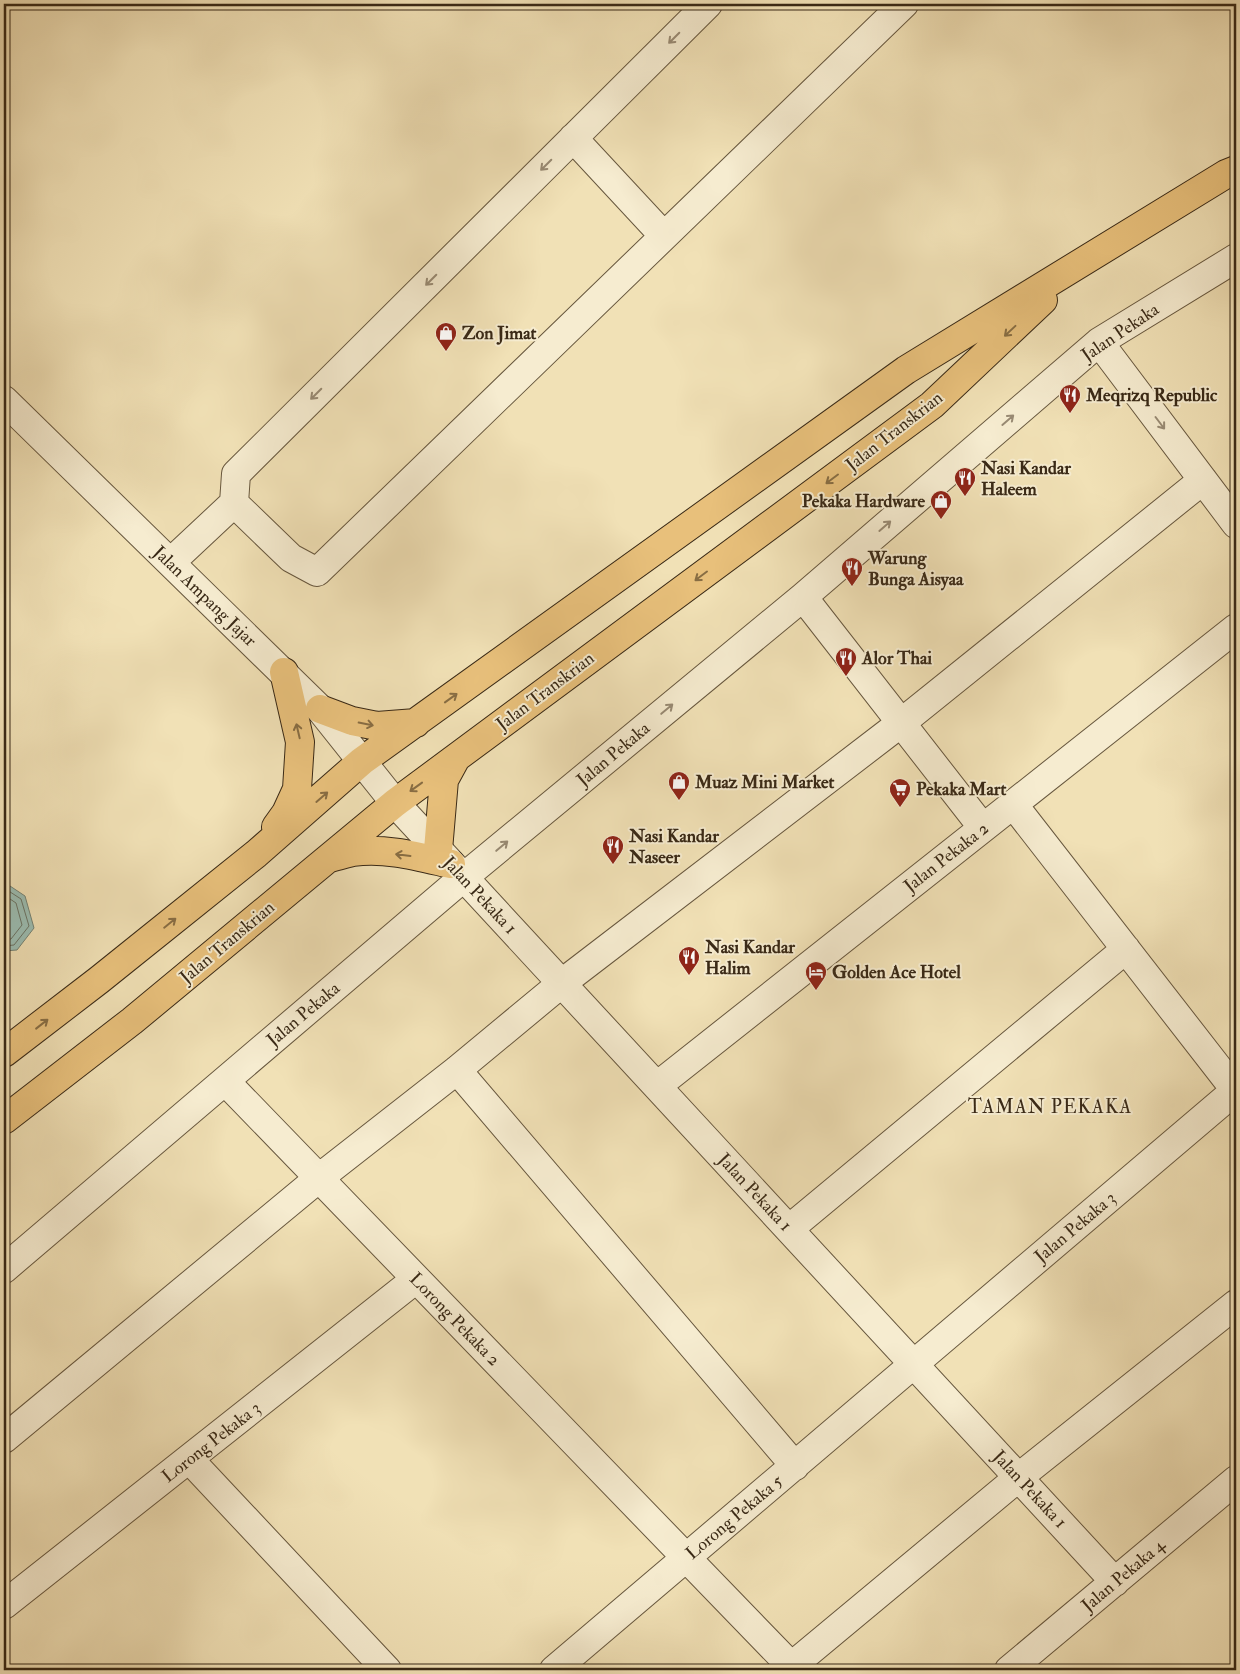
<svg xmlns="http://www.w3.org/2000/svg" width="1240" height="1674" font-family="'IM FELL Double Pica',serif">
  <style>
    .water { fill: #9bbdb2; stroke: #748274 }
    .lines { fill: none; stroke-linecap: round; stroke-linejoin: round }
    .shore { stroke: #6a7364; stroke-width: 1 }
    .minor-casing { stroke: #67573e; stroke-width: 30 }
    .major-casing { stroke: #392916; stroke-width: 30 }
    .minor { stroke: #f6ecd0; stroke-width: 28 }
    .major { stroke: #e8c07b; stroke-width: 28 }
    .oneway { stroke: #988a73 }
    .oneway2 { stroke: #886d43 }
    .labels { text-anchor: middle; stroke-width: 4; stroke-linejoin: round; paint-order: stroke }
    .street-label { font-size: 18px; fill: #392916; stroke: #f6ecd0 }
    .poi-label { font-size: 18px; font-weight: bold; fill: #392916; stroke: #f6ecd0; text-anchor: start }
    .neighbourhood-label { font-size: 19px; letter-spacing: 1px; fill: #392916; stroke: #f6ecd0 }
  </style>
  <rect width="100%" height="100%" fill="#f1e1b6"/>
  <filter id="stains"><feTurbulence type="fractalNoise" baseFrequency=".004" numOctaves="4"/><feColorMatrix values="0 0 0 0 .2 0 0 0 0 .09 0 0 0 0 .02 0 0 0 .5 -.17"/></filter>
  <radialGradient id="worn" r=".72"><stop offset=".6" stop-color="#630" stop-opacity="0"/><stop offset="1" stop-color="#630" stop-opacity=".3"/></radialGradient>
  <path class="water" d="M4 882 25 896 34 928 17 950 4 951Z"/>
  <g class="lines">
    <path class="shore" d="M4 888 21 899 29 926 14 945 4 946
      M4 895 16 903 22 925 11 939 4 940"/>
    <g class="minor-casing">
      <path id="minor" d="M573 138 664 236
        M1099 342 1236 524
        M4 400 320 709 395 803 1115 1582
        M234 503 291 558 317 572 904 4
        M171 562 234 503 236 474 708 4
        M803 597 983 828
        M1013 804 1236 1091
        M457 1070 795 1466
        M225 1081 791 1666
        M657 1086 1236 628
        M789 1229 1126 949
        M4 1269 464 877 803 597 1099 342 1236 258
        M4 1439 319 1178 457 1070 562 983 901 723 1203 480
        M189 1459 387 1670
        M4 1605 416 1279
        M554 1670 1236 1090
        M787 1670 1019 1477 1236 1304
        M1009 1670 1236 1480"/>
    </g>
    <g class="major-casing">
      <path id="major" d="M320 709 352 721 377 726 416 723
        M276 827 286 813 297 789 300 742 284 672
        M438 850 444 780 456 758
        M330 858C337 856 345 854 353 852 385 847 420 857 451 864
        M4 1053 99 980 256 854 362 761 906 370 1226 174 1236 170
        M4 1120 132 1021 395 803 932 405 1043 300"/>
    </g>
    <use href="#minor" class="minor"/>
    <use href="#major" class="major"/>
  </g>
  <defs><path id="oneway-shaft" d="M-6 0H5M1.5-3L5.5 0L1.5 3" fill="none" stroke-width="1.6" stroke-linecap="round" stroke-linejoin="round" transform="scale(1.25)"/></defs>
  <g class="oneway">
    <use href="#oneway-shaft" transform="translate(674 38) rotate(135)"/>
    <use href="#oneway-shaft" transform="translate(546 165) rotate(135)"/>
    <use href="#oneway-shaft" transform="translate(431 280) rotate(135)"/>
    <use href="#oneway-shaft" transform="translate(316 394) rotate(135)"/>
    <use href="#oneway-shaft" transform="translate(1008 420) rotate(-41)"/>
    <use href="#oneway-shaft" transform="translate(1160 423) rotate(53)"/>
    <use href="#oneway-shaft" transform="translate(885 526) rotate(-41)"/>
    <use href="#oneway-shaft" transform="translate(667 709) rotate(-40)"/>
    <use href="#oneway-shaft" transform="translate(502 846) rotate(-40)"/>
  </g>
  <g class="oneway2">
    <use href="#oneway-shaft" transform="translate(1010 331) rotate(137)"/>
    <use href="#oneway-shaft" transform="translate(832 479) rotate(143)"/>
    <use href="#oneway-shaft" transform="translate(701 576) rotate(143)"/>
    <use href="#oneway-shaft" transform="translate(451 698) rotate(-36)"/>
    <use href="#oneway-shaft" transform="translate(366 724) rotate(11)"/>
    <use href="#oneway-shaft" transform="translate(298 731) rotate(-103)"/>
    <use href="#oneway-shaft" transform="translate(416 787) rotate(144)"/>
    <use href="#oneway-shaft" transform="translate(322 797) rotate(-41)"/>
    <use href="#oneway-shaft" transform="translate(403 855) rotate(-173)"/>
    <use href="#oneway-shaft" transform="translate(170 923) rotate(-39)"/>
    <use href="#oneway-shaft" transform="translate(42 1024) rotate(-38)"/>
  </g>
  <defs>
    <g id="shop-pin" transform="scale(1.125)"><path d="M0 17L-7.5 6A9.5 9.5 0 1 1 7.5 6Z" fill="#8f2418" stroke="#f6ecd0"/><path d="M-5-2.5h2.3a2.7 3.5 0 0 1 5.4 0H5L5.5 6h-11ZM-1.5-2.5h3a1.5 2.3 0 0 0-3 0Z" fill="#fff"/></g>
    <g id="restaurant-pin" transform="scale(1.125)"><path d="M0 17L-7.5 6A9.5 9.5 0 1 1 7.5 6Z" fill="#8f2418" stroke="#f6ecd0"/><path d="M-5-6h1v4h1v-4h1v4h1v-4h1v5L-1.5 .5V6h-2V.5L-5-1ZM5-6V6H3V1.5H1.5Q1.5-4 5-6Z" fill="#fff"/></g>
    <g id="supermarket-pin" transform="scale(1.125)"><path d="M0 17L-7.5 6A9.5 9.5 0 1 1 7.5 6Z" fill="#8f2418" stroke="#f6ecd0"/><path d="M-6-5.5h2.5l.6 2H6L4.5 2H-2.5L-4.4-4H-6ZM-1.5 3.2a1.3 1.3 0 1 0 .1 0ZM3 3.2a1.3 1.3 0 1 0 .1 0Z" fill="#fff"/></g>
    <g id="hotel-pin" transform="scale(1.125)"><path d="M0 17L-7.5 6A9.5 9.5 0 1 1 7.5 6Z" fill="#8f2418" stroke="#f6ecd0"/><path d="M-6-4.5h1.5V1H6V5H4.5V3h-9V5H-6ZM-4 0a1.8 1.8 0 1 1 3.6 0ZM.5 0V-2.5h3Q6-2.5 6 0Z" fill="#fff"/></g>
  </defs>
  <g fill-rule="evenodd">
    <use href="#shop-pin" x="446" y="333"/>
    <use href="#restaurant-pin" x="1070" y="395"/>
    <use href="#restaurant-pin" x="965" y="478"/>
    <use href="#shop-pin" x="941" y="501"/>
    <use href="#restaurant-pin" x="852" y="568"/>
    <use href="#restaurant-pin" x="846" y="658"/>
    <use href="#shop-pin" x="679" y="782"/>
    <use href="#supermarket-pin" x="900" y="789"/>
    <use href="#restaurant-pin" x="613" y="846"/>
    <use href="#restaurant-pin" x="689" y="957"/>
    <use href="#hotel-pin" x="816" y="972"/>
  </g>
  <g class="labels">
    <g class="street-label">
      <text transform="translate(1120 332) rotate(-34)" y="6">Jalan Pekaka</text>
      <text transform="translate(894 431) rotate(-38)" y="6">Jalan Transkrian</text>
      <text transform="translate(205 596) rotate(44)" y="6">Jalan Ampang Jajar</text>
      <text transform="translate(545 691) rotate(-37)" y="6">Jalan Transkrian</text>
      <text transform="translate(613 754) rotate(-40)" y="6">Jalan Pekaka</text>
      <text transform="translate(946 857) rotate(-38)" y="6">Jalan Pekaka 2</text>
      <text transform="translate(480 895) rotate(47)" y="6">Jalan Pekaka 1</text>
      <text transform="translate(227 942) rotate(-40)" y="6">Jalan Transkrian</text>
      <text transform="translate(303 1014) rotate(-40)" y="6">Jalan Pekaka</text>
      <text transform="translate(755 1192) rotate(47)" y="6">Jalan Pekaka 1</text>
      <text transform="translate(1075 1227) rotate(-40)" y="6">Jalan Pekaka 3</text>
      <text transform="translate(455 1319) rotate(46)" y="6">Lorong Pekaka 2</text>
      <text transform="translate(211 1442) rotate(-38)" y="6">Lorong Pekaka 3</text>
      <text transform="translate(1030 1489) rotate(47)" y="6">Jalan Pekaka 1</text>
      <text transform="translate(734 1517) rotate(-40)" y="6">Lorong Pekaka 5</text>
      <text transform="translate(1123 1575) rotate(-40)" y="6">Jalan Pekaka 4</text>
    </g>
    <g class="poi-label">
      <text x="462" y="339">Zon Jimat</text>
      <text x="1086" y="401">Meqrizq Republic</text>
      <text x="981" y="474">Nasi Kandar<tspan x="981" dy="21">Haleem</tspan></text>
      <text x="925" y="507" text-anchor="end">Pekaka Hardware</text>
      <text x="868" y="564">Warung<tspan x="868" dy="21">Bunga Aisyaa</tspan></text>
      <text x="862" y="664">Alor Thai</text>
      <text x="695" y="788">Muaz Mini Market</text>
      <text x="916" y="795">Pekaka Mart</text>
      <text x="629" y="842">Nasi Kandar<tspan x="629" dy="21">Naseer</tspan></text>
      <text x="705" y="953">Nasi Kandar<tspan x="705" dy="21">Halim</tspan></text>
      <text x="832" y="978">Golden Ace Hotel</text>
    </g>
    <g class="neighbourhood-label">
      <text x="1050" y="1113">TAMAN PEKAKA</text>
    </g>
  </g>
  <rect width="1240" height="1674" fill="none" stroke="#f1e1b6" stroke-width="20"/>
  <rect x="5" y="5" width="1230" height="1664" fill="none" stroke="#392916" stroke-width="2.5"/>
  <rect x="10" y="10" width="1220" height="1654" fill="none" stroke="#392916"/>
  <rect width="100%" height="100%" filter="url(#stains)"/>
  <rect width="100%" height="100%" fill="url(#worn)"/>
</svg>
